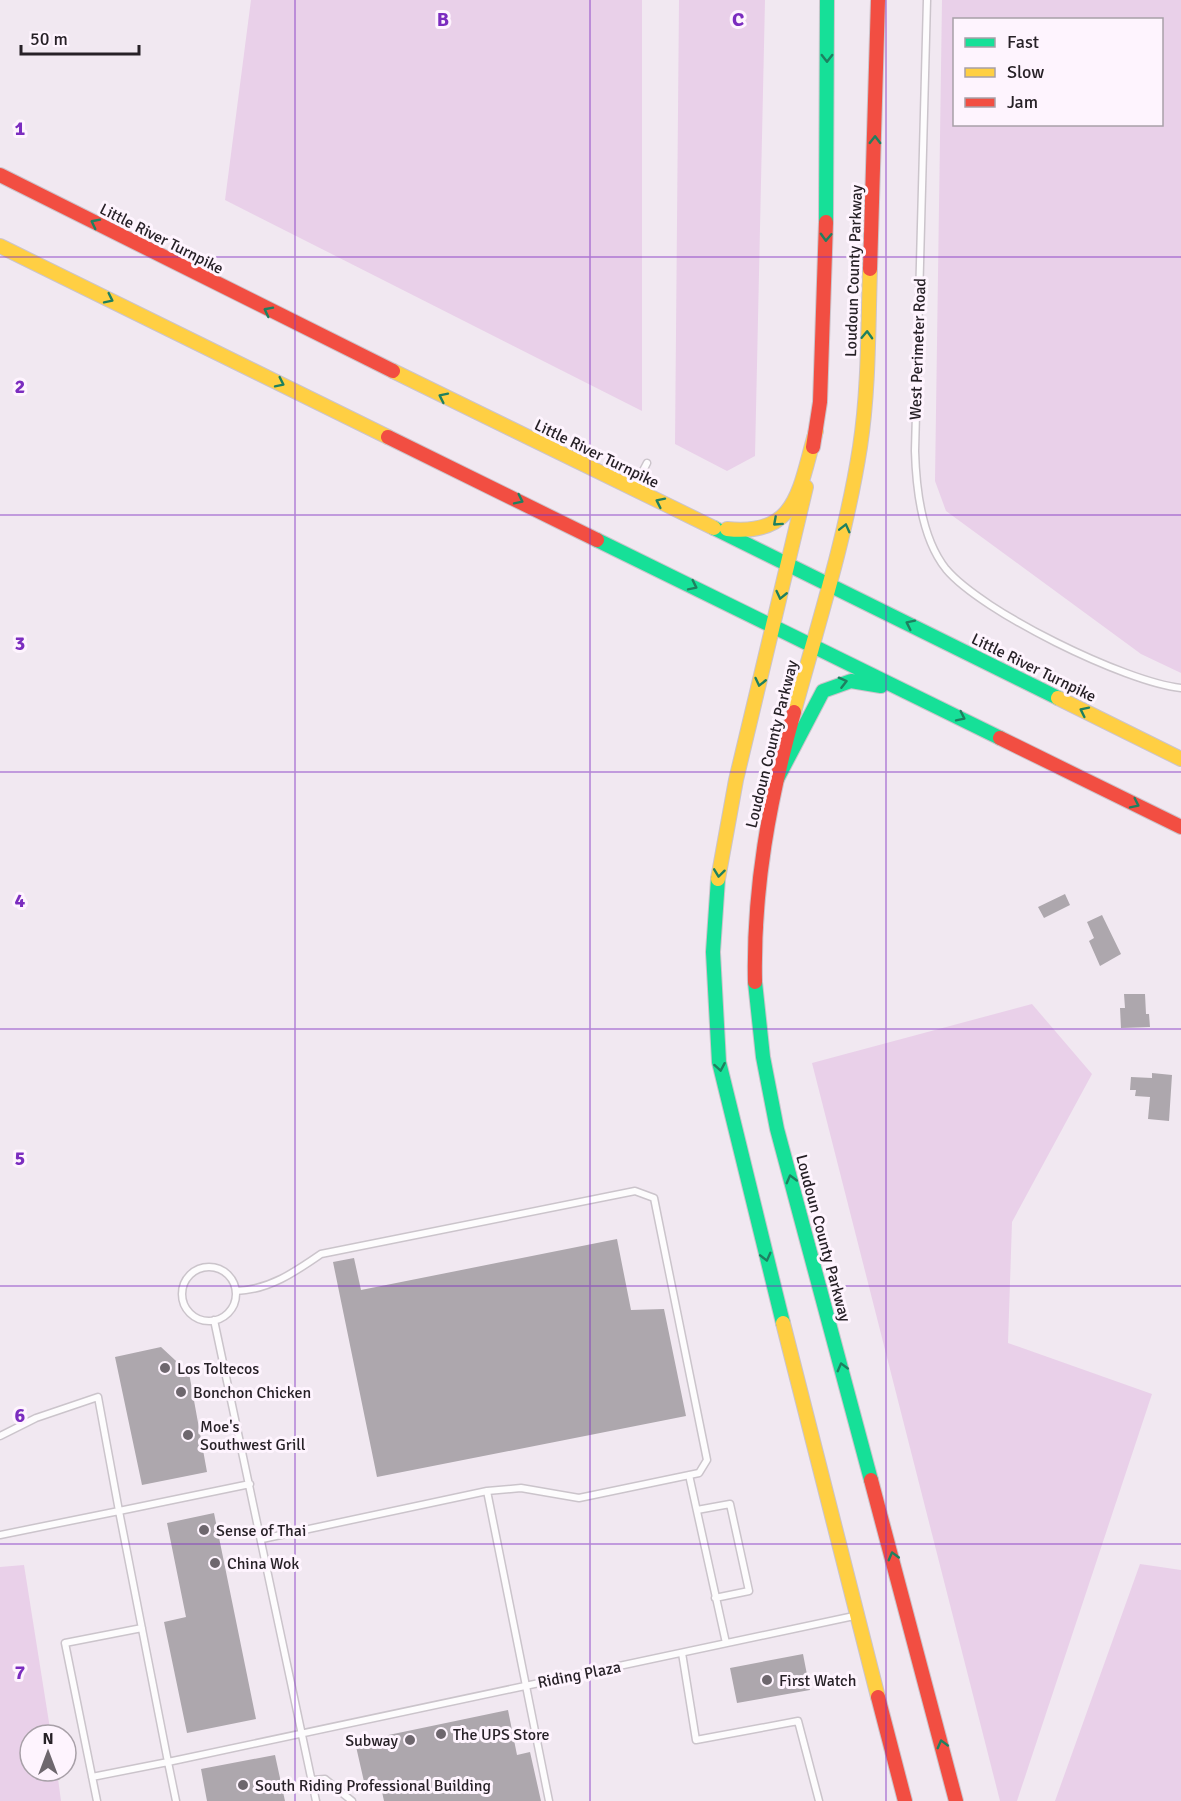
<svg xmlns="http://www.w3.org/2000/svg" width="1181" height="1801" font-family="Signika,sans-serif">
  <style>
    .green { fill: #e9d0e9; fill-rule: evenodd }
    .building { fill: #ada7ad }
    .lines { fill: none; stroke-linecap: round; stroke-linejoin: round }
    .lane-casing { stroke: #cbc4cb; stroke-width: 9 }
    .fast-casing { stroke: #cbc4cb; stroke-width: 16 }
    .slow-casing { stroke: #cbc4cb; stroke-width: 16 }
    .jam-casing { stroke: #cbc4cb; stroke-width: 16 }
    .lane { stroke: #fdfcfd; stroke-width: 6 }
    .fast { stroke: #16e098; stroke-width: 14 }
    .slow { stroke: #ffcf43; stroke-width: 14 }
    .jam { stroke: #f24e42; stroke-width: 14 }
    .oneway { stroke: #1e8060 }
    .grid { fill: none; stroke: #7b2cbf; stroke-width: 1.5; stroke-opacity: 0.55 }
    .poi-dot { fill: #6e676e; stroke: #fef4fe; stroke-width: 2 }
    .labels { text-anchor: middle; stroke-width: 6; stroke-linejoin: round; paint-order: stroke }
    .street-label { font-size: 16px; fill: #272127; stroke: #fef4fe }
    .poi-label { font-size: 16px; fill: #272127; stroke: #fef4fe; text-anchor: start }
    .grid-label { font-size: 20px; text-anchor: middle; font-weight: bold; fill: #7b2cbf; stroke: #fef4fe; stroke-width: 6; stroke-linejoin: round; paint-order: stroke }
  </style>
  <rect width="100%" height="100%" fill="#f1e8f1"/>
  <path class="green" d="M251 0H642V411L225 200Z
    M679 0H765L755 456 727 471 675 444Z
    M942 0H1181V673L1141 654 946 511 935 481ZM954 20H1162V124H954Z
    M1032 1004 1092 1074 1012 1222 1008 1343 1152 1394 1017 1801H1000L812 1063Z
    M1140 1564 1181 1570V1801H1055Z
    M24 1565 51 1735H30V1771H57L61 1801H0V1567Z"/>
  <path class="building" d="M1065 894 1070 905 1044 918 1038 907Z
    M1102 915 1121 954 1100 966 1089 941 1094 938 1087 922Z
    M1124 994H1145L1146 1014H1149L1150 1027 1121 1028 1120 1008H1125Z
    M1152 1073 1172 1075 1169 1121 1148 1119 1150 1097 1135 1096 1136 1090H1130L1131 1077 1152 1078Z
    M617 1239 631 1310 664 1309 686 1416 377 1477 333 1262 354 1258 361 1290Z
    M161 1347 189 1373 207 1472 142 1485 115 1357Z
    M214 1513 256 1719 187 1733 164 1622 186 1617 167 1523Z
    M803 1654 810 1690 737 1703 730 1668Z
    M508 1710 517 1755 530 1752 541 1801H384L380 1783 365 1786 355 1742Z
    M275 1755 285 1801H207L201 1769Z"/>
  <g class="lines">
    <g class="lane-casing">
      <path id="lane" d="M927 0 915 451C916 487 922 539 946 569 982 612 1125 682 1181 688
        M635 486 647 463
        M182 1294a27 27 0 1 1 54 0a27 27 0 1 1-54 0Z
        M236 1291C269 1290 295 1272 321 1254L635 1191 654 1198 707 1460 699 1473 579 1498 521 1488 487 1491 262 1539
        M214 1320 316 1801
        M0 1436 36 1418 98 1397 119 1511 0 1535
        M689 1475 726 1643
        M250 1484 119 1511 168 1762 854 1616
        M487 1491 549 1801
        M697 1510 730 1504 749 1591 715 1598
        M682 1653 696 1740 798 1721 819 1801
        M92 1777 168 1762 176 1801
        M312 1780 325 1779 352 1801
        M97 1801 65 1643 142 1628"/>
    </g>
    <g class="fast-casing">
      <path id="fast" d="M826 222 827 0
        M714 528 1058 698
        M597 540 1000 738
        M777 779 823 691 851 681 881 686
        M718 879 713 952 719 1062 783 1323
        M755 982 763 1057 777 1129 871 1480"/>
    </g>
    <g class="slow-casing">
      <path id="slow" d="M0 246 388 437
        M393 371 714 528
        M727 529C799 537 799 487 816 431
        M1058 698 1181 759
        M794 712C818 624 846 537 860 447 869 388 868 328 870 269
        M718 879 736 780 806 487
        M783 1323 878 1697"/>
    </g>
    <g class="jam-casing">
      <path id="jam" d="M0 175 393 371
        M870 269 878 0
        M388 437 597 540
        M813 447 820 402 826 222
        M1000 738 1181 827
        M755 982C753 889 769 801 794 712
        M871 1480 956 1801
        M878 1697 905 1801"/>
    </g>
    <use href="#lane" class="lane"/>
    <use href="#fast" class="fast"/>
    <use href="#slow" class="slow"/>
    <use href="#jam" class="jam"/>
  </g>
  <defs><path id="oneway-chevron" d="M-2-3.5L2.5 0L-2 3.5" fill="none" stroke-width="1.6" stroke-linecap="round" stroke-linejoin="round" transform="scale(1.5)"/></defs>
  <g class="oneway">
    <use href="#oneway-chevron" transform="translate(827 58) rotate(90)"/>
    <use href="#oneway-chevron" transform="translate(875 140) rotate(-89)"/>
    <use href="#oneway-chevron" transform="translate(95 223) rotate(-153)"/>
    <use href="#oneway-chevron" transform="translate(826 237) rotate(92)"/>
    <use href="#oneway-chevron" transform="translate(109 299) rotate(26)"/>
    <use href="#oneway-chevron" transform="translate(268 311) rotate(-153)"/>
    <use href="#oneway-chevron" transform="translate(867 335) rotate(-88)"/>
    <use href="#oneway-chevron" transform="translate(280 383) rotate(26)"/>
    <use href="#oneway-chevron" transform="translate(443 397) rotate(-154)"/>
    <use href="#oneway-chevron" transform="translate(519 500) rotate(26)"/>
    <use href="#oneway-chevron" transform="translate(660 502) rotate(-154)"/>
    <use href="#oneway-chevron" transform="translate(777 522) rotate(138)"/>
    <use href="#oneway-chevron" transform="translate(845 528) rotate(-76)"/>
    <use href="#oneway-chevron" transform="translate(693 586) rotate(26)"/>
    <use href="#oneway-chevron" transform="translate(781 595) rotate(103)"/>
    <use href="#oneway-chevron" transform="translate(910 624) rotate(-154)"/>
    <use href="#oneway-chevron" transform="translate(760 682) rotate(103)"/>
    <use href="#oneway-chevron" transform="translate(843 682) rotate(-14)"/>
    <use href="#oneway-chevron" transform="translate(1084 711) rotate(-154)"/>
    <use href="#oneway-chevron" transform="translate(961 717) rotate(26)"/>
    <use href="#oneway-chevron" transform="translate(1135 804) rotate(26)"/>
    <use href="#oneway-chevron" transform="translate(719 873) rotate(97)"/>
    <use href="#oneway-chevron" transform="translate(720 1067) rotate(80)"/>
    <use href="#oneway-chevron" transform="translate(791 1179) rotate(-105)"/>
    <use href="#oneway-chevron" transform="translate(766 1257) rotate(76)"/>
    <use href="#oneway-chevron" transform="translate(842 1367) rotate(-105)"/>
    <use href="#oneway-chevron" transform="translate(893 1556) rotate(-105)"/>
    <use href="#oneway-chevron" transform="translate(942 1744) rotate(-105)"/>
  </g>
  <path class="grid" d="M295 0V1801M590 0V1801M886 0V1801M0 257H1181M0 515H1181M0 772H1181M0 1029H1181M0 1286H1181M0 1544H1181"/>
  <g class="poi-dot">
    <circle cx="165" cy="1368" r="6"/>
    <circle cx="181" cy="1392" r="6"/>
    <circle cx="188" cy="1435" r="6"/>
    <circle cx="204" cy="1530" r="6"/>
    <circle cx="215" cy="1563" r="6"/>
    <circle cx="767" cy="1680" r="6"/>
    <circle cx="441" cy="1734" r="6"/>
    <circle cx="410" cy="1740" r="6"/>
    <circle cx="243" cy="1785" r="6"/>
  </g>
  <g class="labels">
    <g class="street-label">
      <text transform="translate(162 238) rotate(27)" y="6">Little River Turnpike</text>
      <text transform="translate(853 271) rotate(-88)" y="6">Loudoun County Parkway</text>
      <text transform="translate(917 349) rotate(-88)" y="6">West Perimeter Road</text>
      <text transform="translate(597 453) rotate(26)" y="6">Little River Turnpike</text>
      <text transform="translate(1034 667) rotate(26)" y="6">Little River Turnpike</text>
      <text transform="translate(771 744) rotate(-76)" y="6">Loudoun County Parkway</text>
      <text transform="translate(824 1238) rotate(75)" y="6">Loudoun County Parkway</text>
      <text transform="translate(579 1674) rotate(-11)" y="6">Riding Plaza</text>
    </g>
    <g class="poi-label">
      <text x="177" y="1374">Los Toltecos</text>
      <text x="193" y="1398">Bonchon Chicken</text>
      <text x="200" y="1432">Moe's<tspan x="200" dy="18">Southwest Grill</tspan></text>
      <text x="216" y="1536">Sense of Thai</text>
      <text x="227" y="1569">China Wok</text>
      <text x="779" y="1686">First Watch</text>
      <text x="453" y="1740">The UPS Store</text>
      <text x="398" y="1746" text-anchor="end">Subway</text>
      <text x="255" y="1791">South Riding Professional Building</text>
    </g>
  </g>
  <g class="grid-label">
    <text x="443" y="26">B</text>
    <text x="738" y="26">C</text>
    <text x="20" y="135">1</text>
    <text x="20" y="393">2</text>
    <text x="20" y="650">3</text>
    <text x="20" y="907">4</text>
    <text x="20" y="1165">5</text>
    <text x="20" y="1422">6</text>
    <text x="20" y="1679">7</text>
  </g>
  <rect x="953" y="18" width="210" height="108" fill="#fef4fe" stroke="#a8a0a8" stroke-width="1.5"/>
  <rect x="965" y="38" width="30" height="9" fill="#16e098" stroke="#a8a0a8" stroke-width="1.5"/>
  <text x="1007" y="48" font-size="18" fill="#272127">Fast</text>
  <rect x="965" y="68" width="30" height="9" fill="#ffcf43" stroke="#a8a0a8" stroke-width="1.5"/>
  <text x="1007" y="78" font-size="18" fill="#272127">Slow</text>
  <rect x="965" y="98" width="30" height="9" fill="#f24e42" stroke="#a8a0a8" stroke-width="1.5"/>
  <text x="1007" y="108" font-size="18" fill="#272127">Jam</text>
  <g transform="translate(48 1753)"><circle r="28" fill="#fef4fe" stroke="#a8a0a8" stroke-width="1.5"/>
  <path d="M0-4.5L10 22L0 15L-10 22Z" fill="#6e676e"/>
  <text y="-9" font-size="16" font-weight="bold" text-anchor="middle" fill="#272127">N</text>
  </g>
  <path d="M21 45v9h118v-9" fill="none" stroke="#272127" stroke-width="3"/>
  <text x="30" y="45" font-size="18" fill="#272127" stroke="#fef4fe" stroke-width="4.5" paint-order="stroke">50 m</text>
</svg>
